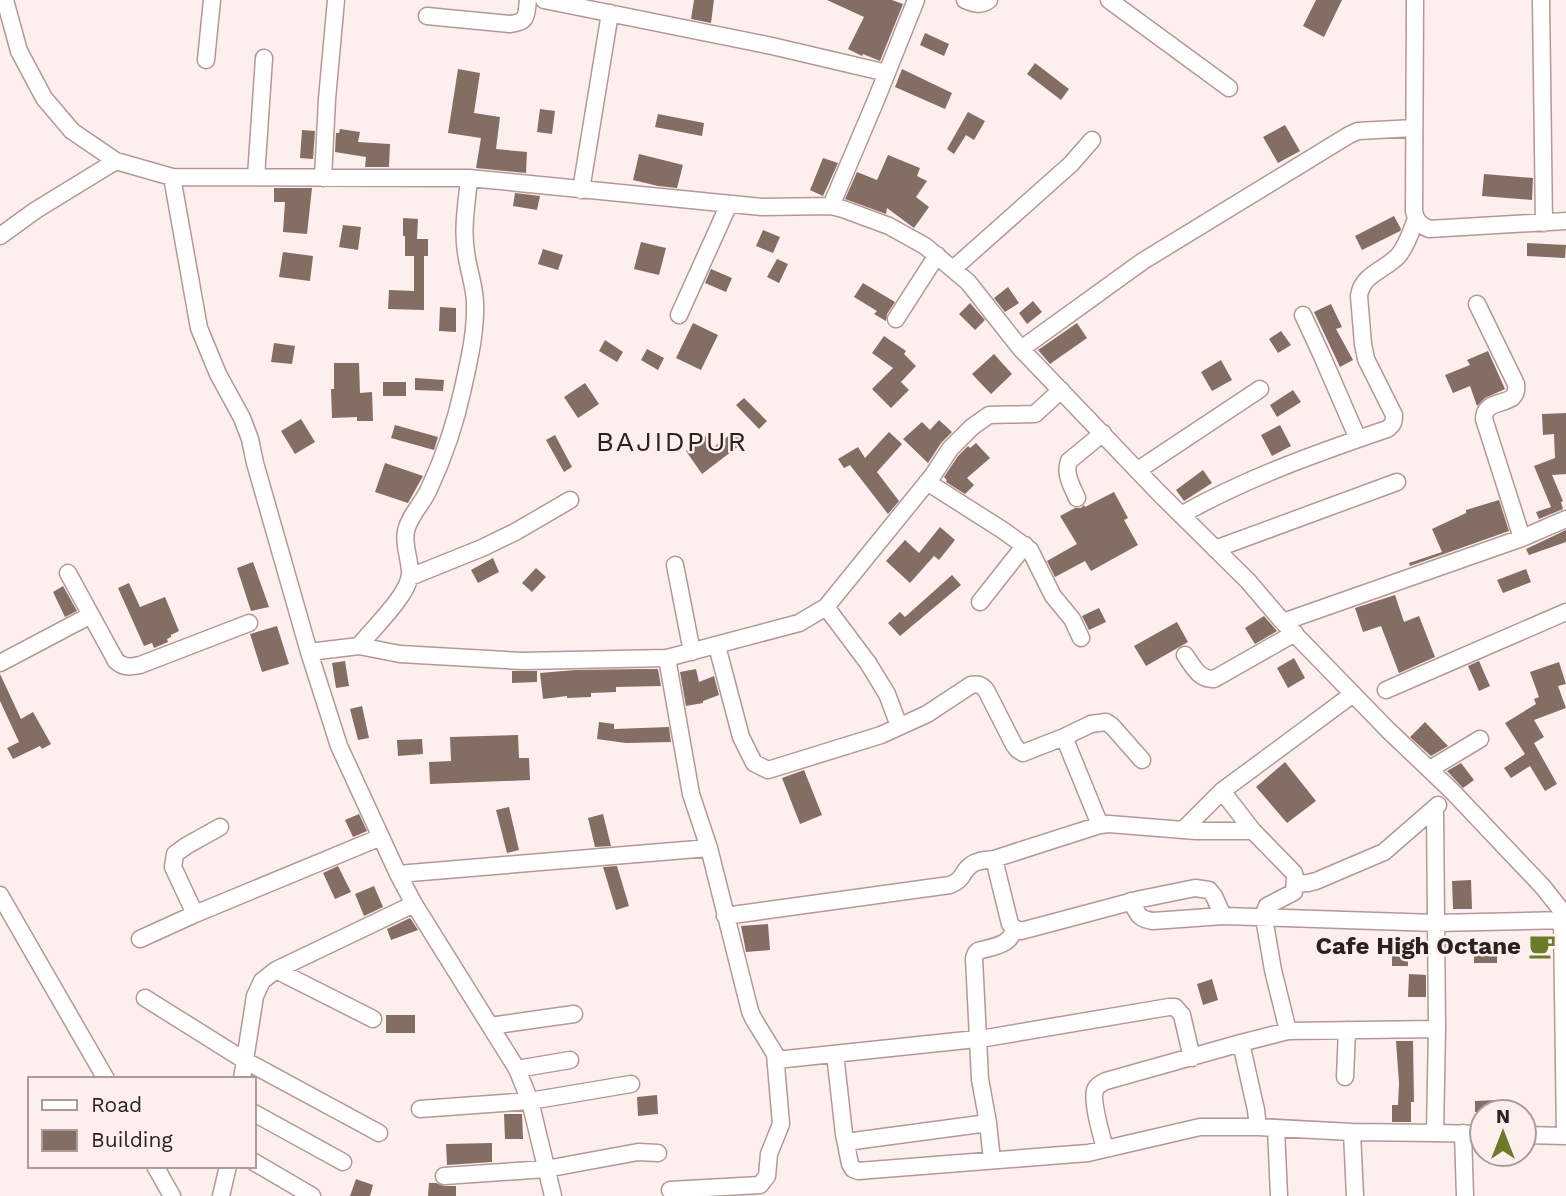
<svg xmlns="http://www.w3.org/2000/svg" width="1566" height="1196" font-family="'Work Sans',sans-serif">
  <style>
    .building { fill: #846d63 }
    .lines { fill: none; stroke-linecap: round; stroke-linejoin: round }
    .minor-casing { stroke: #b49895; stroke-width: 19 }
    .minor { stroke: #fff; stroke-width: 16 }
    .labels { text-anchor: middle; stroke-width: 5; stroke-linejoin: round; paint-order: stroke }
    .poi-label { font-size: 24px; font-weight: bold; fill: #2c2120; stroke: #fcefee; text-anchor: end }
    .quarter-label { font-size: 28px; letter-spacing: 2px; fill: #2c2120; stroke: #fcefee }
  </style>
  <rect width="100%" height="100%" fill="#fcefee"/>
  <path class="building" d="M694 0H714L711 23 691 19Z
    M827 0H892L903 4 880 61 863 54 862 56 848 49 864 17Z
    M1316 0H1342L1324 37 1303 26Z
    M925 33 949 44 944 56 920 45Z
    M1035 63 1069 89 1061 100 1027 74Z
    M458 69 480 73 474 113 500 117 496 149 527 152 526 173 476 168 481 138 448 133Z
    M902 69 952 93 945 109 895 87Z
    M540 109 555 111 552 134 537 132Z
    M968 112 985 121 974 140 966 135 954 154 947 149Z
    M658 114 704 123 702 136 655 127Z
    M1285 125 1300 151 1278 163 1263 137Z
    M340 129 360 132 358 142 390 144 389 167H365L366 157 335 152 336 133H339Z
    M302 130 315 131 313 159 300 158Z
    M639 154 683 165 677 188 658 186 633 180Z
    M888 155 920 168 917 176 927 181 916 197 929 207 914 228 887 208 886 214 845 199 857 172 877 180Z
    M823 158 838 163 823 196 810 190Z
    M1484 174 1533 178 1532 200 1482 196Z
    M274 188H312L307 234 283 232 285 202H274Z
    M515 193 540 196 537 210 513 206Z
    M1394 216 1401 229 1400 231 1362 250 1355 236Z
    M403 218 418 219 417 239H428V256H424V310L388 309 389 290 414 291V256H405V236H403Z
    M343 225 361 227 358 250 339 247Z
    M763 230 780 237 773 253 756 246Z
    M641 242 666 248 659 275 634 269Z
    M1527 243 1566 245 1565 258 1527 256Z
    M543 249 563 255 558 270 538 264Z
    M283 252 313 256 310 281 279 277Z
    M777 259 788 264 779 283 767 277Z
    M711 269 732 278 726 292 705 283Z
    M863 283 895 302 887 314 886 321 874 314 877 311 854 297Z
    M1008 287 1019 303 1005 312 994 298Z
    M1033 301 1042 312 1027 324 1019 313Z
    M970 303 985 320 975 330 959 314Z
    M1331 304 1342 327 1336 329 1353 360 1340 367 1314 312Z
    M440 307 456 308V332L439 331Z
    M693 323 718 335 701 370 676 358Z
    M1077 323 1087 338 1050 364 1038 350Z
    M1281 331 1291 345 1278 353 1269 339Z
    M884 336 906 351 904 354 916 366 901 382 909 390 891 408 872 389 893 368 872 353Z
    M605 340 623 352 617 362 599 351Z
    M274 343 295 346 292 364 271 362Z
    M647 349 664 358 658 370 641 360Z
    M1488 351 1505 389 1485 398 1477 406 1470 386 1453 393 1445 375 1470 365 1467 360Z
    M994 354 1012 374 991 394 972 374Z
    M1221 360 1232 380 1212 391 1201 372Z
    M334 363H359L360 393 372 392 373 421H357V417L332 418 331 389H334Z
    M415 378 444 380 443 391 415 390Z
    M383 382H406V396H383Z
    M585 383 599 404 578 418 564 397Z
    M1293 390 1301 402 1277 417 1270 405Z
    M744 398 767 421 759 429 736 405Z
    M1566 413V474L1552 475 1563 501 1561 502 1563 509 1539 519 1536 512 1551 507 1534 466 1555 458 1554 434 1543 435 1542 414Z
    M301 419 315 442 295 454 281 431Z
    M939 420 952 432 941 443 928 463 903 439 922 422 930 430Z
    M395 425 438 437 434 450 391 438Z
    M1280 425 1291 446 1272 456 1261 435Z
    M735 431 744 442 702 474 686 451 706 436 714 447Z
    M889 432 902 444 877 472 899 501 888 514 850 465 844 468 838 459 858 447 865 458Z
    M555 435 572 467 564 472 546 440Z
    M976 443 990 458 967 478 974 485 965 494 946 482 947 480 944 477 958 456 968 446 970 448Z
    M385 463 423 476 408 503 375 492Z
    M1203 470 1212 483 1184 501 1176 490Z
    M1114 492 1128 518 1124 520 1138 545 1091 571 1085 561 1055 577 1047 561 1077 544 1060 516 1075 508H1081L1084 505 1085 507Z
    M1499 500 1509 531 1410 566 1409 563 1442 552 1432 529 1466 513V510Z
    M940 527 955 540 939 560 934 556 910 583 886 561 905 540 919 553Z
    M1566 530V542L1529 555 1526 549Z
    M493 558 499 572 478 583 471 570Z
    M253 562 269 607 251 611 237 568Z
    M536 568 546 577 532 592 522 583Z
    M1526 569 1531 582 1503 593 1497 580Z
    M952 575 961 585 900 636 888 623 900 612 905 617Z
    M129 583 140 607 165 597 179 631 171 635V637L167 639 168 642 154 648 152 643 144 646 118 588Z
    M63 586 77 611 65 617 53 592Z
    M1395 595 1404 622 1419 616 1435 657 1399 673 1381 626 1363 632 1355 608Z
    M1099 608 1106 622 1089 630 1082 616Z
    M1264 616 1277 631 1255 644 1245 628Z
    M1177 622 1188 642 1146 666 1134 646Z
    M277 626 289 664 262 672 250 634Z
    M1294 658 1305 678 1288 688 1277 668Z
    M345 661 349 686 336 688 332 663Z
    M1479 661 1490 686 1479 691 1468 666Z
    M1559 662 1566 684 1558 686 1566 708 1534 720 1544 737 1534 743 1557 784 1545 791 1530 766 1511 778 1504 768 1525 754 1505 723 1536 704 1534 699 1539 697 1530 672Z
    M642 669H658L661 686 616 687V692L591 693V697L567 698V696L543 699 540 673 575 670Z
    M696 669 699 682 714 676 719 695 703 701V703L686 706 680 672Z
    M512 671H537V682L512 683Z
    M0 674 21 719 33 712 51 744 42 749 40 746 13 759 7 748 19 742 0 701Z
    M362 706 369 738 358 740 350 709Z
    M599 722 614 724V729L669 727 671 742 626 743 597 739Z
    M1425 722 1448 746 1431 756 1410 737Z
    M518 735 519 758H529L530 780 430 784 429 762 451 761 450 737Z
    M422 739 423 754 398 756 397 740Z
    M1285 762 1316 801 1287 823 1256 787Z
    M1461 763 1474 780 1463 788 1447 771Z
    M804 770 822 815 800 824 782 778Z
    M509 807 519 850 507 853 496 810Z
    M359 814 367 831 353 837 345 820Z
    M603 814 611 846 595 847 588 818Z
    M338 866 351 892 335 899 323 873Z
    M617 866 629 906 616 910 603 867Z
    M1471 880 1472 909H1453L1452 881Z
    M374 886 383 907 364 916 355 894Z
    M410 918 418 930 391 940 387 929Z
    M768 924 770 950 746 952 741 926Z
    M1392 940H1408V966H1392Z
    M1474 946H1497V963H1474Z
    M1409 974 1426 975V997H1408Z
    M1212 979 1218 1000 1203 1005 1197 984Z
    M386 1015H415V1033H386Z
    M1396 1041H1413L1414 1102H1411V1122H1392V1105H1398L1399 1083Z
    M657 1095 658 1114 638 1116 637 1097Z
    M1499 1100V1112H1475V1101Z
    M504 1114H522L523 1139H505Z
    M492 1143V1162L447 1165 446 1144Z
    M356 1179 373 1185 370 1196H350Z
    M429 1183H436L444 1186H456V1196H428Z"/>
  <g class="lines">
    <g class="minor-casing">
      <path id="minor" d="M5 0 19 51 44 98 72 131 116 161 172 177 469 178 762 207 831 206 843 209 889 226 925 246 968 282 1021 349 1159 493 1248 581 1283 622 1388 730 1452 791 1543 887 1566 916
        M544 0 772 46 887 73
        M965 0C974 4 981 6 989 0
        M1109 0 1229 88
        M1415 0 1414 211C1416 221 1420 225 1429 229L1566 221
        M1541 0 1544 223
        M427 16 510 24C528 22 526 16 528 0
        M206 60 212 0
        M172 177 199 328 218 374 242 418 250 439 255 463 309 652 339 746 398 874 414 904 517 1069 530 1101 553 1196
        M256 177 264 58
        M323 178 327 99 336 0
        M581 190 610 13
        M831 206 876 100 916 0
        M0 236 36 210 116 161
        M953 269 1071 164 1092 140
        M1477 304 1516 384C1520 410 1484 395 1484 419L1522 538
        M679 315 729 204
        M1303 315 1322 356 1358 439
        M896 319 937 255
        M1021 349 1143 261 1349 135 1358 131 1414 128
        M1138 470 1260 389
        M927 482 1004 531 1030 550 1053 596 1072 619 1081 638
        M1077 498C1072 486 1064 474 1069 461L1103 433
        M1181 515C1246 478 1317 453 1387 429 1393 425 1394 422 1394 415L1366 359 1363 344 1359 296C1362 274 1385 270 1398 256 1407 246 1411 231 1416 219
        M1215 549 1397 482
        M675 565 692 652
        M68 573 116 661C124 668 130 667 140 665L249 623
        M410 577 482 548 515 532 570 500
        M980 602 1025 545
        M826 607 868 663 887 694 899 726
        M1283 622 1522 538 1566 519
        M359 646C373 628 410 594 410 573 410 559 403 545 406 531 409 516 423 503 429 489 443 459 456 421 463 388 469 361 476 332 475 304 475 286 468 270 466 252 462 228 467 202 469 178
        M717 646 741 737 754 763 768 770 881 735 927 714 971 685C978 684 981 684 986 690L1014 745 1018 750 1023 753 1064 737 1091 724 1106 722 1112 726 1142 760
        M309 652 359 646 400 654 522 661 667 658 799 623 826 607 933 475 950 449 972 427 989 415 1035 414 1061 390
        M1185 655C1193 666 1199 680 1214 679L1295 633
        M667 658 691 794 709 848
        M0 663 91 615
        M1386 690 1566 612
        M1064 737 1100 825
        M1430 769 1480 739
        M1222 791 1253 831 1294 873 1295 878 1294 892 1267 906 1265 911 1264 918 1273 970 1288 1031
        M1183 830 1222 791 1353 694
        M994 859 1010 924 1014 928 1021 931 1141 899 1195 888 1209 890 1214 896 1223 916
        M398 874 709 848 750 1011 753 1018 775 1054 781 1124 769 1154 767 1176 760 1185 670 1190
        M1295 884 1308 883 1316 881 1384 852 1438 805
        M0 895 106 1079
        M1131 901C1138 914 1138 919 1153 921L1223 916 1436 923 1566 920
        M195 914 173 867 175 854 186 846 220 827
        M725 916 950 885C965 879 961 872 971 865 977 860 986 860 994 859L1100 825 1109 824 1196 831H1253
        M1562 921 1565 1136
        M140 939 195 914 381 837
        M276 970 373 1019
        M145 998 244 1060 379 1133
        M490 1026 574 1014
        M1241 1043 1256 1110 1258 1127
        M835 1054 844 1134 850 1164 853 1169 858 1171 1088 1153 1200 1127H1258L1352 1132 1435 1133 1437 1029 1435 808
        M776 1060 986 1038 1169 1007H1175L1182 1015 1192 1058
        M517 1069 570 1060
        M1345 1077 1347 1030
        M242 1079 255 996 262 981 276 970 414 904
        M420 1109 530 1101 631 1084
        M254 1113 343 1162
        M1276 1128 1279 1196
        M1352 1132 1355 1196
        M1435 1133 1482 1134
        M1463 1133 1465 1196
        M1524 1135 1566 1136
        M846 1142 988 1123
        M1105 1149C1102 1137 1090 1098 1096 1088 1099 1084 1102 1083 1106 1081L1241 1043 1288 1031 1437 1029
        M992 1160 988 1123 980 1079 974 958 976 953 978 951C994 946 1011 946 1014 928
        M254 1162 312 1196
        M155 1166 172 1196
        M444 1176 546 1169 638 1152 658 1153
        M221 1196 228 1166"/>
    </g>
    <use href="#minor" class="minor"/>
  </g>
  <defs>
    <g id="cafe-bare" transform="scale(2.1)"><path d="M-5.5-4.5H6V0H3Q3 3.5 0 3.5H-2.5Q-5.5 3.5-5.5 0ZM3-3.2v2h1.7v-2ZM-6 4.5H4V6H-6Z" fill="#6c7b29" stroke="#fcefee" stroke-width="2.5" paint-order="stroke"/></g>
  </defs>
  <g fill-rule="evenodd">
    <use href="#cafe-bare" x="1542" y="946"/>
  </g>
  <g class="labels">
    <g class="poi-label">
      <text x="1521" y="954">Cafe High Octane</text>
    </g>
    <g class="quarter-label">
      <text x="672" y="451">BAJIDPUR</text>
    </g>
  </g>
  <rect x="28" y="1077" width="228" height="91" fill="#fcefee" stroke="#a99d9c" stroke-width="2"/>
  <rect x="42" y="1100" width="35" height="10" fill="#ffffff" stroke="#a99d9c" stroke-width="2"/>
  <text x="91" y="1112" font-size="21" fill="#2c2120">Road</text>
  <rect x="42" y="1130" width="35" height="21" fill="#846d63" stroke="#a99d9c" stroke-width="2"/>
  <text x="91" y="1147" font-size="21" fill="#2c2120">Building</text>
  <g transform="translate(1503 1133)"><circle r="33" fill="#fcefee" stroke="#a99d9c" stroke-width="2"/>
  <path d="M0-5L12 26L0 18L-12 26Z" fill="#6c7b29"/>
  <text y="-10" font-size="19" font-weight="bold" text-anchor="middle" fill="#2c2120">N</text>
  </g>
</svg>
